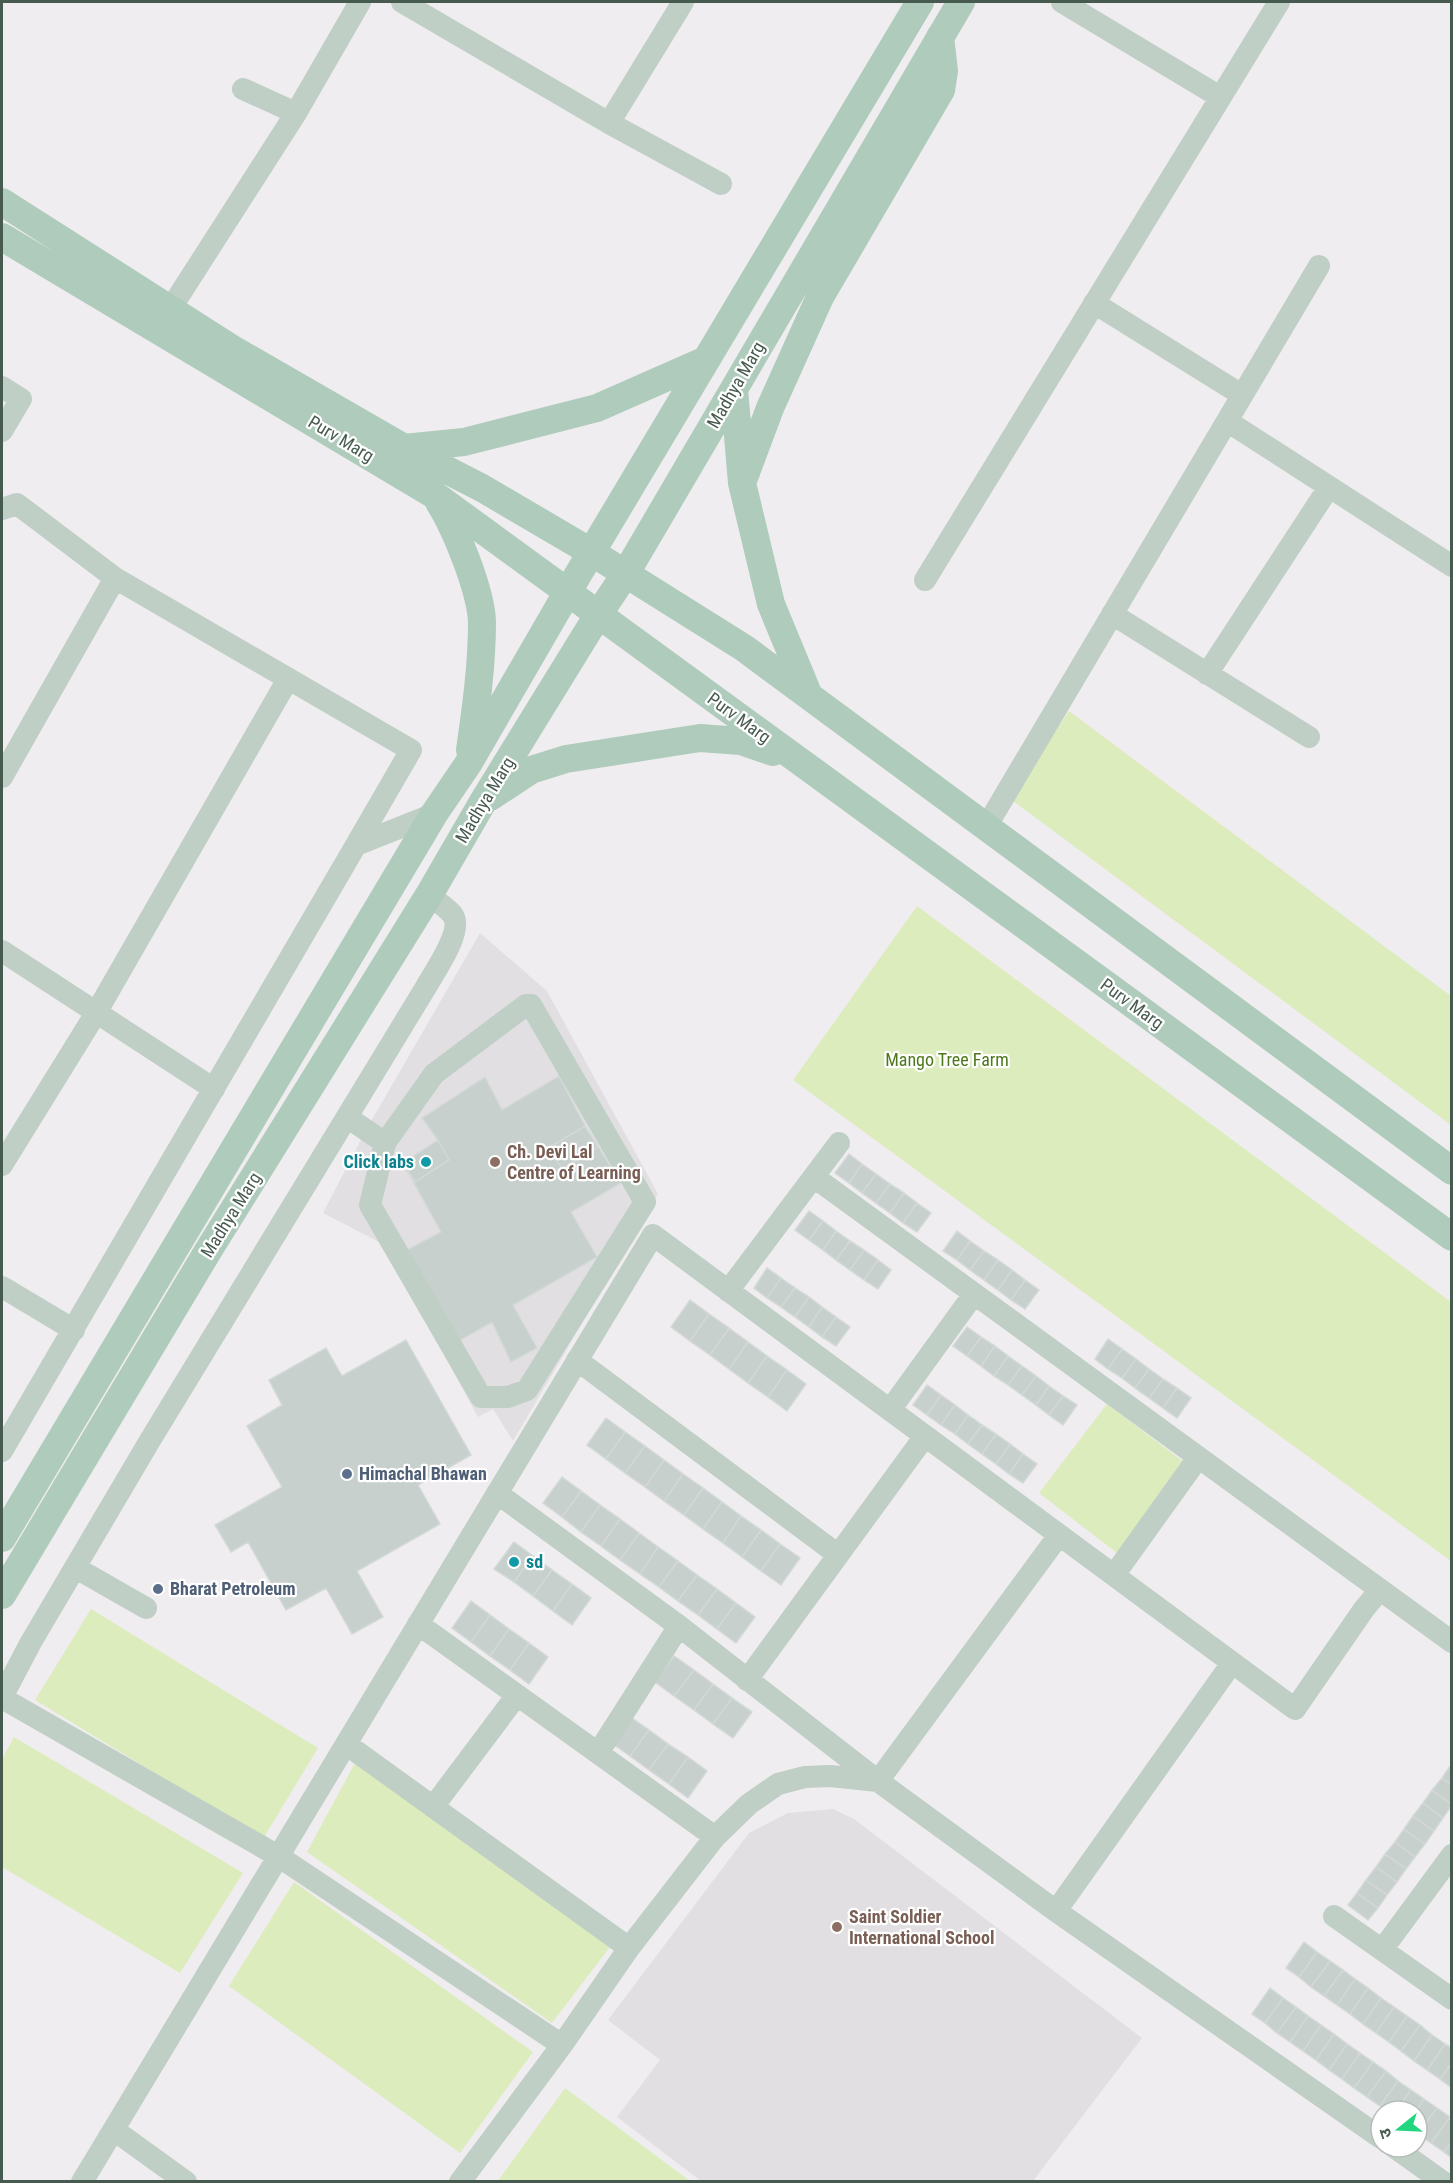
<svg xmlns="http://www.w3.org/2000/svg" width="1453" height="2183" font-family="'Roboto Condensed','Noto Sans Devanagari',sans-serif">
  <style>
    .education { fill: #e1dfe2 }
    .green { fill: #dcecbd }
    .building { fill: #c7d0cd; stroke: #d2d9d6; stroke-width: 1.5 }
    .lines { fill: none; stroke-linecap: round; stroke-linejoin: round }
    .minor { stroke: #bfcfc6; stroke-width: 22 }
    .major { stroke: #aecbbb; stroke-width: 28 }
    .culture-dot { fill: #0f9aa8; stroke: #fff; stroke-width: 2 }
    .education-dot { fill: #8d6e63; stroke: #fff; stroke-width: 2 }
    .service-dot { fill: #5c6f8a; stroke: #fff; stroke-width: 2 }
    .labels { text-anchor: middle; stroke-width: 4.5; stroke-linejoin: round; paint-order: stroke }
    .street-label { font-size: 18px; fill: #475a4f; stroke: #fff }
    .park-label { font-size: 18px; fill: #4d781b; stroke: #fff }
    .education-label { font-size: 18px; font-weight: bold; fill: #785e54; stroke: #fff; text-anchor: start }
    .culture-label { font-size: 18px; font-weight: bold; fill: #0d838f; stroke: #fff; text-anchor: end }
    .service-label { font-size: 18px; font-weight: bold; fill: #4e5e75; stroke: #fff; text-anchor: start }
  </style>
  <rect width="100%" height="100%" fill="#f0edf0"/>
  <path class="education" d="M480 933 547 991 658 1194 513 1441 493 1409 478 1417 383 1244 323 1213 366 1130Z
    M833 1809 854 1819 1142 2038 1033 2181H701L617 2117 660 2060 608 2020 749 1833 788 1813Z"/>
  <path class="green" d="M1069 711 1451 996V1125L1009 798Z
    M917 906 1451 1302V1561L793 1080Z
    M1107 1404 1185 1463 1117 1553 1039 1493Z
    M91 1609 318 1748 263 1839 35 1700Z
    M14 1737 243 1873 180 1973 2 1867V1759Z
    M356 1761 610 1947 552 2023 307 1852Z
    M294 1882 533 2052 460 2153 229 1986Z
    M565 2088 690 2181H498Z"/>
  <path class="building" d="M559 1076 585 1126 621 1183 571 1212 597 1257 513 1305 537 1348 511 1362 492 1322 459 1341 407 1250 441 1232 403 1163 438 1140 422 1118 485 1077 502 1110Z
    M585 1126 598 1147 562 1169 548 1148Z
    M438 1140 449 1160 415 1182 403 1163Z
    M849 1154 862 1164 849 1183 835 1173Z
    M862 1164 876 1174 862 1193 849 1183Z
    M876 1174 890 1184 876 1203 862 1193Z
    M890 1184 904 1193 890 1213 876 1203Z
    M904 1193 917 1203 903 1223 890 1213Z
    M917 1203 931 1213 917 1232 903 1223Z
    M809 1211 823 1221 809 1240 795 1230Z
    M823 1221 836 1231 823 1250 809 1240Z
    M836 1231 850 1241 836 1260 823 1250Z
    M957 1231 970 1241 957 1260 943 1251Z
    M850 1241 864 1250 850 1270 836 1260Z
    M970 1241 984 1251 970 1270 957 1260Z
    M864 1250 878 1260 864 1280 850 1270Z
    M984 1251 998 1260 984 1280 970 1270Z
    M878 1260 891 1270 878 1289 864 1280Z
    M998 1260 1012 1270 998 1290 984 1280Z
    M767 1268 781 1278 767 1298 754 1288Z
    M1012 1270 1025 1280 1011 1300 998 1290Z
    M781 1278 795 1288 781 1307 767 1298Z
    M1025 1280 1039 1290 1025 1309 1011 1300Z
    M795 1288 809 1297 795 1317 781 1307Z
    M809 1297 822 1307 809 1327 795 1317Z
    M690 1300 709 1314 690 1341 671 1327Z
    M822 1307 836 1317 822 1337 809 1327Z
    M709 1314 729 1328 710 1355 690 1341Z
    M836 1317 850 1327 836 1346 822 1337Z
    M967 1327 981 1337 967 1356 953 1346Z
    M729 1328 748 1342 729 1369 710 1355Z
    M981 1337 995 1346 981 1366 967 1356Z
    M1108 1339 1122 1349 1108 1369 1095 1359Z
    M406 1340 471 1455 418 1485 440 1524 357 1571 383 1617 352 1634 326 1588 286 1610 248 1542 231 1552 215 1525 282 1487 247 1426 282 1405 269 1380 326 1348 342 1376Z
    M748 1342 767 1356 748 1383 729 1369Z
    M995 1346 1008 1356 994 1376 981 1366Z
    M1122 1349 1136 1359 1122 1378 1108 1369Z
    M767 1356 787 1370 768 1397 748 1383Z
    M1008 1356 1022 1366 1008 1385 994 1376Z
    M1136 1359 1149 1369 1135 1388 1122 1378Z
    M1022 1366 1036 1376 1022 1395 1008 1385Z
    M1149 1369 1163 1379 1149 1398 1135 1388Z
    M787 1370 806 1384 787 1411 768 1397Z
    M1036 1376 1049 1386 1036 1405 1022 1395Z
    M1163 1379 1177 1388 1163 1408 1149 1398Z
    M927 1385 941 1395 927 1415 913 1405Z
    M1049 1386 1063 1396 1049 1415 1036 1405Z
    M1177 1388 1191 1398 1177 1418 1163 1408Z
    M941 1395 955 1405 941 1425 927 1415Z
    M1063 1396 1077 1405 1063 1425 1049 1415Z
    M955 1405 968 1415 955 1434 941 1425Z
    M968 1415 982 1425 968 1444 955 1434Z
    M606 1418 625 1432 606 1459 587 1445Z
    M982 1425 996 1434 982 1454 968 1444Z
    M625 1432 645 1446 625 1473 606 1459Z
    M996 1434 1010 1444 996 1464 982 1454Z
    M1010 1444 1023 1454 1009 1474 996 1464Z
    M645 1446 664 1460 645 1487 625 1473Z
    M1023 1454 1037 1464 1023 1483 1009 1474Z
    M664 1460 683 1474 664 1501 645 1487Z
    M683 1474 703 1488 684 1515 664 1501Z
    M562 1477 581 1491 562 1517 543 1503Z
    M703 1488 722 1502 703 1529 684 1515Z
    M581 1491 600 1505 581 1532 562 1517Z
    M722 1502 741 1516 723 1543 703 1529Z
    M600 1505 620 1519 601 1546 581 1532Z
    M741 1516 761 1530 742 1557 723 1543Z
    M620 1519 639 1533 620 1560 601 1546Z
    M761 1530 780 1544 761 1571 742 1557Z
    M639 1533 658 1547 640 1574 620 1560Z
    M514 1542 533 1556 514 1582 494 1569Z
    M780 1544 800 1558 781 1585 761 1571Z
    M658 1547 678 1561 659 1587 640 1574Z
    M533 1556 552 1570 533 1596 514 1582Z
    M678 1561 697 1575 678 1601 659 1587Z
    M552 1570 572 1584 553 1611 533 1596Z
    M697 1575 717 1589 698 1615 678 1601Z
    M572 1584 591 1598 572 1625 553 1611Z
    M717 1589 736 1603 717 1629 698 1615Z
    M471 1601 490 1615 471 1642 452 1628Z
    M736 1603 755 1617 736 1643 717 1629Z
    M490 1615 509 1629 490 1656 471 1642Z
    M509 1629 529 1643 510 1670 490 1656Z
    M529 1643 548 1657 529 1684 510 1670Z
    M674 1656 694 1670 674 1696 655 1682Z
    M694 1670 713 1684 694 1710 674 1696Z
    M713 1684 732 1698 713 1724 694 1710Z
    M732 1698 752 1712 733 1738 713 1724Z
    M629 1716 649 1730 630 1756 610 1742Z
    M649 1730 668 1744 649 1770 630 1756Z
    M668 1744 688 1757 669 1784 649 1770Z
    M688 1757 707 1771 688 1798 669 1784Z
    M1451 1765H1452V1785L1442 1778Z
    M1442 1778 1452 1785V1805L1432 1790Z
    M1432 1790 1452 1805 1443 1818 1423 1803Z
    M1423 1803 1443 1818 1434 1831 1413 1816Z
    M1413 1816 1434 1831 1425 1844 1404 1829Z
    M1404 1829 1425 1844 1415 1857 1395 1842Z
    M1395 1842 1415 1857 1406 1869 1385 1854Z
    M1385 1854 1406 1869 1397 1882 1376 1867Z
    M1376 1867 1397 1882 1387 1895 1366 1880Z
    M1366 1880 1387 1895 1378 1908 1357 1893Z
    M1357 1893 1378 1908 1368 1920 1348 1905Z
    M1304 1942 1317 1952 1299 1977 1286 1968Z
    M1317 1952 1330 1961 1311 1987 1299 1977Z
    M1330 1961 1343 1970 1324 1996 1311 1987Z
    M1343 1970 1355 1979 1337 2005 1324 1996Z
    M1355 1979 1368 1988 1350 2014 1337 2005Z
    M1270 1988 1283 1998 1265 2023 1252 2014Z
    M1368 1988 1381 1998 1363 2024 1350 2014Z
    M1283 1998 1296 2007 1277 2033 1265 2023Z
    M1381 1998 1394 2007 1376 2033 1363 2024Z
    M1296 2007 1308 2016 1290 2042 1277 2033Z
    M1394 2007 1407 2016 1389 2042 1376 2033Z
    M1308 2016 1321 2025 1303 2051 1290 2042Z
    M1407 2016 1420 2025 1401 2051 1389 2042Z
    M1321 2025 1334 2034 1316 2060 1303 2051Z
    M1420 2025 1432 2035 1414 2061 1401 2051Z
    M1334 2034 1347 2044 1329 2070 1316 2060Z
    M1432 2035 1445 2044 1427 2070 1414 2061Z
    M1347 2044 1360 2053 1342 2079 1329 2070Z
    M1445 2044 1452 2048V2063L1440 2079 1427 2070Z
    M1360 2053 1373 2062 1354 2088 1342 2079Z
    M1373 2062 1386 2071 1367 2097 1354 2088Z
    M1452 2063V2088L1440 2079Z
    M1386 2071 1398 2081 1380 2106 1367 2097Z
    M1398 2081 1411 2090 1396 2111H1387L1380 2106Z
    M1411 2090 1424 2099 1416 2111H1396Z
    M1424 2099 1437 2108 1418 2134 1416 2111Z
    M1437 2108 1450 2117 1431 2143 1418 2134Z
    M1450 2117 1452 2142 1444 2152 1431 2143Z
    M1452 2142V2158L1444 2152Z"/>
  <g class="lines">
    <path class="minor" d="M402 2 609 123 721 184
      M1062 2 1220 97
      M243 89 296 113
      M609 123 683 2
      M1094 303 1242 395
      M162 322 296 113 360 2
      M2 387 21 399 2 431
      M1227 421 1452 566
      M2 509 17 504 115 578 411 750 356 845
      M925 580 1279 2
      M1112 614 1309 737
      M1207 674 1329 487
      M2 777 115 578
      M986 827 1319 266
      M2 951 214 1089
      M347 1117 385 1143 434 1074 526 1005H531L645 1202 527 1390 508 1397H481L370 1205 385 1143
      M2 1165 96 1013 288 679
      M814 1177 1452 1642
      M2 1287 74 1330
      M728 1291 839 1143
      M577 1360 837 1554
      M890 1410 974 1294
      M2 1451 356 845 434 814
      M497 1493 679 1626 878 1781 1059 1535
      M76 1568 146 1608
      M1114 1575 1198 1458
      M418 1624 715 1837
      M747 1680 925 1436
      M2 1697 31 1642 149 1442 426 987C434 972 465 930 452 914 446 907 436 901 429 895
      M2 1698 278 1856 562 2045
      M346 1744 629 1948
      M598 1753 679 1626
      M433 1807 517 1695
      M1056 1911 1232 1663
      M1334 1916 1452 1999
      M1382 1950 1452 1855
      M114 2130 186 2182
      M1394 2147 1443 2182
      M82 2182 653 1235 1295 1709 1364 1609 1380 1590
      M460 2182 562 2045 629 1948 715 1837 749 1804 778 1784 805 1777 830 1776 878 1781 1056 1911 1381 2138"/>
    <path class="major" d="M2 202 234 350 404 448 482 488 591 552 744 648 1452 1171
      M2 237 436 496 1452 1237
      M734 389 742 483 771 604 809 696
      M404 448 464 442 597 408 706 360
      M742 483 770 408 820 297 941 90 944 71 940 37
      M439 502C456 529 481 591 482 622 482 665 476 708 470 750
      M490 797 531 770 566 759 655 745 700 738 741 741 773 752
      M2 1538 434 814 468 764 567 593 920 2
      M2 1595 208 1251 429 895 484 800 598 615 626 573 961 2"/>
  </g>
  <g class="culture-dot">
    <circle cx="426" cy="1162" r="6"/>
    <circle cx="514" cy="1562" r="6"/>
  </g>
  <g class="education-dot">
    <circle cx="495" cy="1162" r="6"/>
    <circle cx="837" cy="1927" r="6"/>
  </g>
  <g class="service-dot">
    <circle cx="347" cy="1474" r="6"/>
    <circle cx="158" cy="1589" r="6"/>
  </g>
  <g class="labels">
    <g class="street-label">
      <text transform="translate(736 385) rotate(-60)" y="6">Madhya Marg</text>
      <text transform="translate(341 439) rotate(31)" y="6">Purv Marg</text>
      <text transform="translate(739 718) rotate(36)" y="6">Purv Marg</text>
      <text transform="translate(485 800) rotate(-59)" y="6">Madhya Marg</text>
      <text transform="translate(1132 1004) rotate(36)" y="6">Purv Marg</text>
      <text transform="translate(231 1215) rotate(-58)" y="6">Madhya Marg</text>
    </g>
    <g class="park-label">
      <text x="947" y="1066">Mango Tree Farm</text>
    </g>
    <g class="education-label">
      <text x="507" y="1158">Ch. Devi Lal<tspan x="507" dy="21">Centre of Learning</tspan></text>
      <text x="849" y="1923">Saint Soldier<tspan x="849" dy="21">International School</tspan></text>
    </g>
    <g class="culture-label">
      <text x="414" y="1168">Click labs</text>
      <text x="526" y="1568" text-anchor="start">sd</text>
    </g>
    <g class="service-label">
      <text x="359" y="1480">Himachal Bhawan</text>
      <text x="170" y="1595">Bharat Petroleum</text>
    </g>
  </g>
  <rect width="1453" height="2183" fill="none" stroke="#475a4f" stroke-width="6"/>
  <g transform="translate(1399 2129) rotate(252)"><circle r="28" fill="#ffffff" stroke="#b5bdb9" stroke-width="1.5"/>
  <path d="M0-4.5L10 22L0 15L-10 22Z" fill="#21d67f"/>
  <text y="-9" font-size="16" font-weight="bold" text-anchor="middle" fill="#475a4f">उ</text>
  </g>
</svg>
